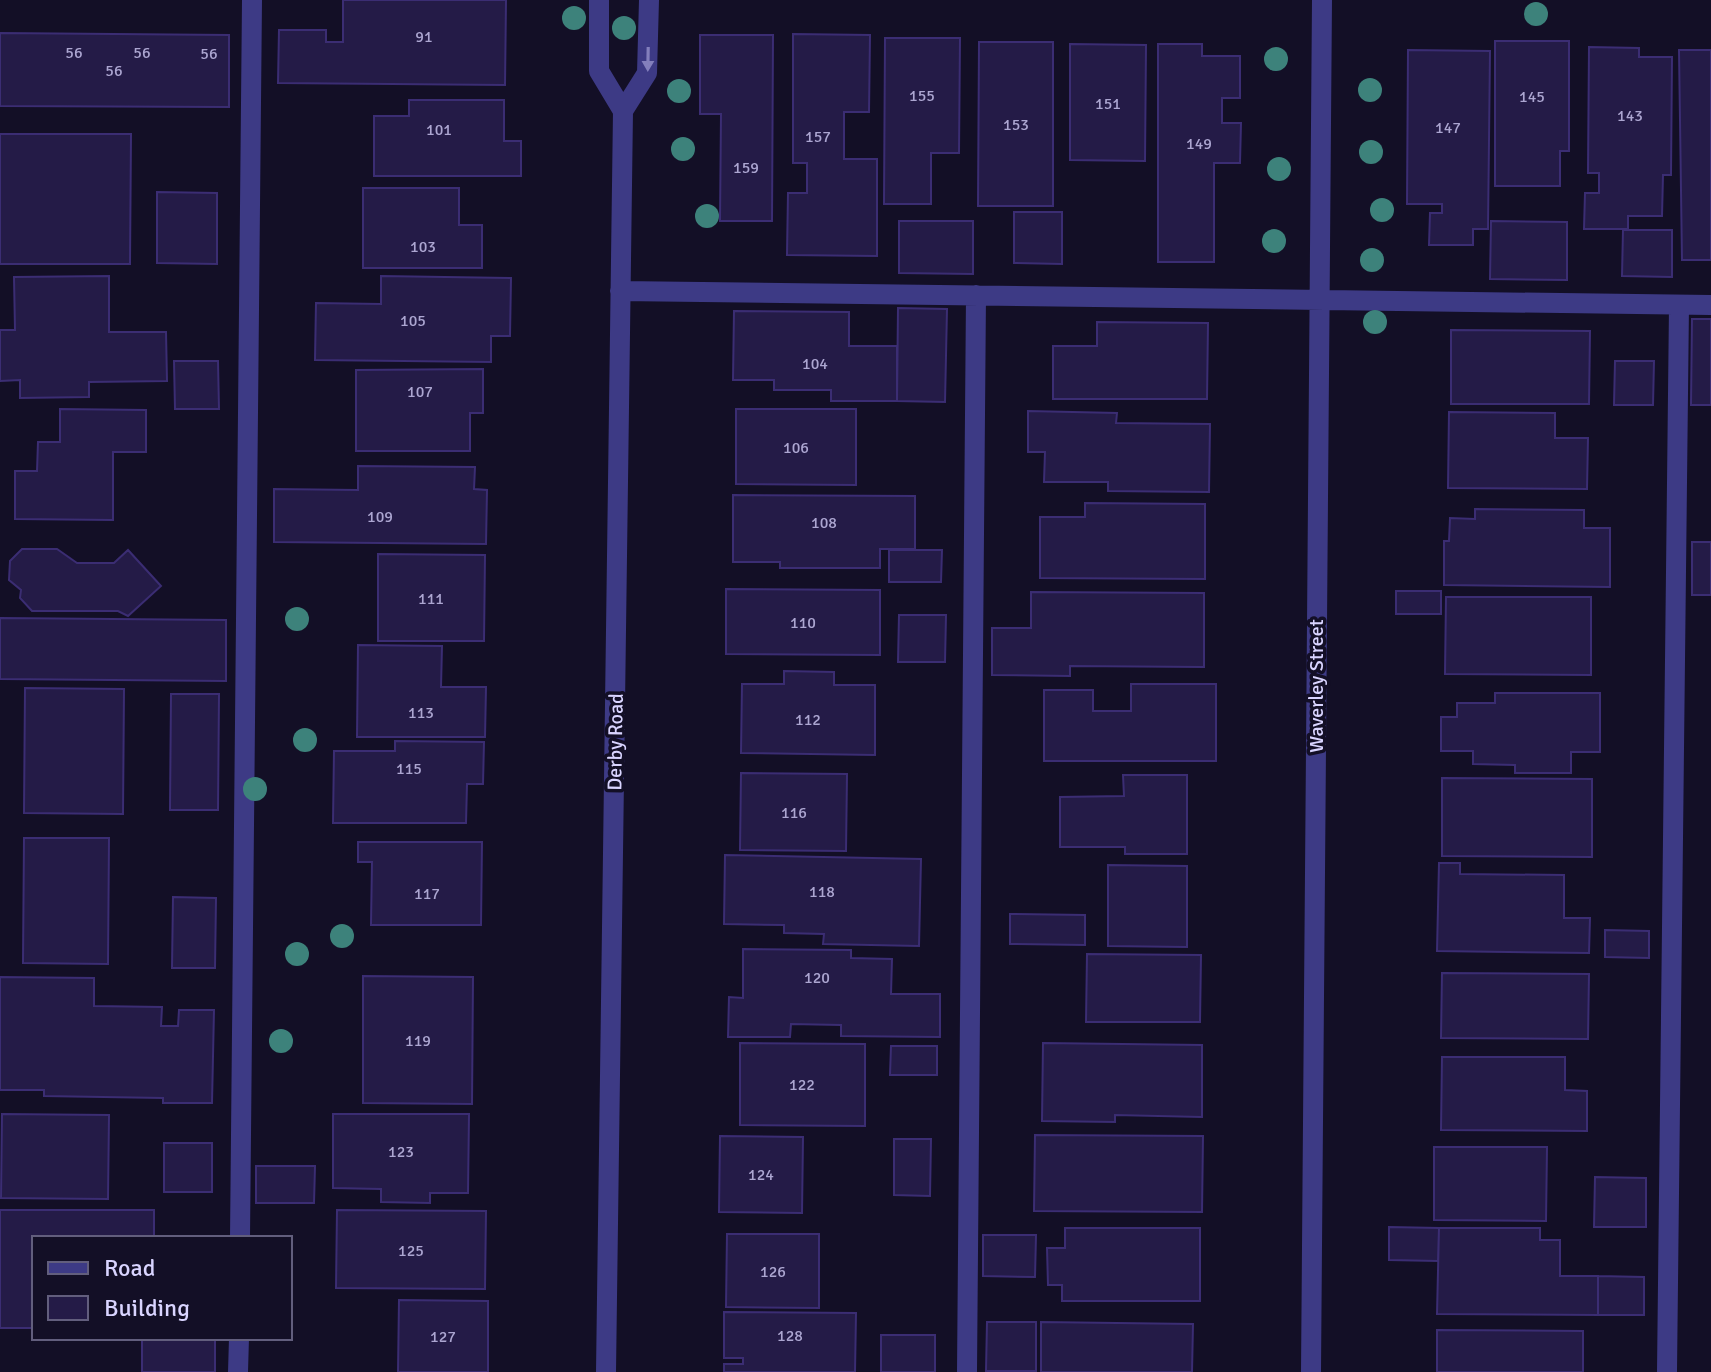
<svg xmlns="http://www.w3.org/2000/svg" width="1711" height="1372" font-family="Signika,sans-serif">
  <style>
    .building { fill: #241b47; stroke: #3b2d73; stroke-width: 2 }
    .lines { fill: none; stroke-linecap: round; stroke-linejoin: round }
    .minor { stroke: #3d3a85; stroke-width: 20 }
    .tree { fill: #3d827b }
    .oneway { fill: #837fbc }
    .labels { text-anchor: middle; stroke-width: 7; stroke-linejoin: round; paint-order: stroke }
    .number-label { font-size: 16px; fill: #aca6d1 }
    .street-label { font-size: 20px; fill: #d9d4ff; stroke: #130f26 }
  </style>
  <rect width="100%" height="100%" fill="#130f26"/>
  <path class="building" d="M343 0H506L505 85 278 83 279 30H326V42H343Z
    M0 33 229 35V107L0 106Z
    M793 34 870 35 869 112H844V159H877V256L787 255 788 193H807V163H793Z
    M700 35H773L772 221H720L721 114H700Z
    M885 38H960L959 153H931V204H884Z
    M1495 41H1569V151H1560V186H1495Z
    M979 42H1053V206H978Z
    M1070 44 1146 45 1145 161 1070 160Z
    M1158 44H1202V56H1240V98H1222V123H1241L1240 163H1214V262H1158Z
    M1589 47 1639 48V57H1672L1671 175H1663L1662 216H1628V229H1584L1585 193H1599V173H1588Z
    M1408 50 1490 51 1488 229H1473V245H1429L1430 213H1442V204H1407Z
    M1679 50H1711V260H1682Z
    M409 100H504V141H521V176H374V116H409Z
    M0 134H131L130 264H0Z
    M363 188H459V225H482V268H363Z
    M157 192 217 193V264L157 263Z
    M1014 212H1062V264L1014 263Z
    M899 221H973V274L899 273Z
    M1491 221 1567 222V280L1490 279Z
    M1623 230H1672V277L1622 276Z
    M109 276V332H166L167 381 89 382V397L20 398V380L0 381V330H15L14 277Z
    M381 276 511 278 510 336H491V362L315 360 316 303 381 304Z
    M898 308 947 309 945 402 897 401Z
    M734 311 849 312V346H897V401H831V390H774V380H733Z
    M1692 319H1711V405H1691Z
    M1097 322 1208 323 1207 399H1053V346H1097Z
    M1451 330 1590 331 1589 404H1451Z
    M174 361H218L219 409H175Z
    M1615 361H1654L1653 405H1614Z
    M483 369V413H470V451H356V370Z
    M60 409 146 410V452H113V520L15 519V471H37L38 442H60Z
    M736 409H856V485L736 484Z
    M1028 411 1117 413 1116 423 1210 424 1209 492 1108 491V482H1044L1045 452H1028Z
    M1449 412 1555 413V438H1588L1587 489 1448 488Z
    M358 466 475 467 474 489 487 490 486 544 274 542V489L358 490Z
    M733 495 915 496V549H880V568H780V562H733Z
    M1085 503 1205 504V579L1040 578V517H1085Z
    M1475 509 1584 510V528H1610V587L1444 585V541H1449L1450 518 1475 519Z
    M1692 542H1711V595H1692Z
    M22 549H57L77 563H114L128 550 161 586 128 616 118 611H32L20 598 21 590 9 580 10 561Z
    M889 550H942L941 582H889Z
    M378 554 485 555 484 641H378Z
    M726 589 880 590V655L726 654Z
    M1396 591H1441V614H1396Z
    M1031 592 1204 593V667L1070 666V676L992 675V628H1031Z
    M1446 597H1591V675L1445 674Z
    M899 615H946L945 662H898Z
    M0 618 226 620V681L0 679Z
    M358 645 442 646 441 687H486L485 737H357Z
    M784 671 834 672V685H875V755L741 753 742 684H784Z
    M1131 684H1216V761H1044V690H1093V711H1131Z
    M25 688 124 689 123 814 24 813Z
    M1495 693H1600V752H1571V773H1515V765L1473 764V751H1441V717H1457V703H1495Z
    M171 694H219L218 810H170Z
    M395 741 484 742 483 784H467L466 823H333L334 751H395Z
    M741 773 847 774 846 851 740 850Z
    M1123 775H1187V854H1125V847H1060V797L1124 796Z
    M1442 778 1592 779V857L1442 856Z
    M24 838H109L108 964 23 963Z
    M358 842H482L481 925H371L372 862H358Z
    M725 855 921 859 919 946 823 944 824 934 784 933V925L724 924Z
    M1439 863H1460V874L1564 875V918H1590L1589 953 1437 951Z
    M1108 865 1187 866V947L1108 946Z
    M173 897 216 898 215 968H172Z
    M1010 914 1085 915V945L1010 944Z
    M1605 930 1649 931V958L1605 957Z
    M743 949 851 950V958L892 959 891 994H940V1037L841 1036V1025L791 1024 790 1037H728L729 997 743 998Z
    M1087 954 1201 955 1200 1022H1086Z
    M1442 973 1589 974 1588 1039 1441 1038Z
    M363 976 473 977 472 1104 363 1103Z
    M0 977 94 978V1006L162 1007 161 1026H178L179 1010H214L212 1103H163V1098L44 1096V1090H0Z
    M740 1043 865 1044V1126L740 1125Z
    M1043 1043 1202 1045V1117L1115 1115V1122L1042 1121Z
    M891 1046H937V1075H890Z
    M1442 1057H1565V1090L1587 1091V1131L1441 1130Z
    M2 1114 109 1115 108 1199 1 1198Z
    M333 1114H469L468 1193H430V1203L381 1202V1189L333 1188Z
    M1035 1135 1203 1136 1202 1212 1034 1211Z
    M720 1136 803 1137 802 1213 719 1212Z
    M894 1139H931L930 1196 894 1195Z
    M164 1143H212V1192H164Z
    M1434 1147H1547L1546 1221 1434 1220Z
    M256 1166H315L314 1203H256Z
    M1595 1177 1646 1178V1227H1594Z
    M0 1210H154V1238H34V1328H0Z
    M337 1210 486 1211 485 1289 336 1288Z
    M1389 1227 1439 1228 1438 1261 1389 1260Z
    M1065 1228H1200V1301H1062V1285H1048L1047 1248H1065Z
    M1439 1228H1540V1240H1560V1276H1598V1315L1437 1314Z
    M727 1234H819V1308L726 1307Z
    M983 1235H1036L1035 1277 983 1276Z
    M1598 1276 1644 1277V1315H1598Z
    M399 1300 488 1301V1372H398Z
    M724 1312 856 1313 855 1372H724V1364H743V1358H724Z
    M987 1322H1036V1371H986Z
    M1041 1322 1193 1324 1192 1372H1041Z
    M1437 1330 1583 1331V1372H1437Z
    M881 1335H935V1372H881Z
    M142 1338H215V1372H142Z"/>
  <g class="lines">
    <path class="minor" d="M599 0V71L623 111
      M620 291 1711 305
      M240 1238 252 0
      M238 1372 239 1338
      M606 1372 623 111 647 73 649 0
      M967 1372 976 295
      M1311 1372 1322 0
      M1667 1372 1679 305"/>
  </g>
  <g class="tree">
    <circle cx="1536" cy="14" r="12"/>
    <circle cx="574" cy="18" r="12"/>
    <circle cx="624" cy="28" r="12"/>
    <circle cx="1276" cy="59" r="12"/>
    <circle cx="1370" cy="90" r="12"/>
    <circle cx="679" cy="91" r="12"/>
    <circle cx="683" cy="149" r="12"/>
    <circle cx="1371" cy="152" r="12"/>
    <circle cx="1279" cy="169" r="12"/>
    <circle cx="1382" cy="210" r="12"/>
    <circle cx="707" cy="216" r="12"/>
    <circle cx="1274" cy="241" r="12"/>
    <circle cx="1372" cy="260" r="12"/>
    <circle cx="1375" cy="322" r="12"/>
    <circle cx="297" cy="619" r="12"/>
    <circle cx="305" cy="740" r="12"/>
    <circle cx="255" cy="789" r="12"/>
    <circle cx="342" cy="936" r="12"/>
    <circle cx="297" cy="954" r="12"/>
    <circle cx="281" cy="1041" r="12"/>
  </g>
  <defs><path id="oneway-solid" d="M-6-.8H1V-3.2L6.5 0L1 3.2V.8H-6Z" transform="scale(2)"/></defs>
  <use class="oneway" href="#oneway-solid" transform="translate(648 59) rotate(91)"/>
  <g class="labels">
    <g class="number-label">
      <text x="424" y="42">91</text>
      <text x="74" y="58">56</text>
      <text x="142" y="58">56</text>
      <text x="209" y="59">56</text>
      <text x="114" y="76">56</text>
      <text x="922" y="101">155</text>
      <text x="1532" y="102">145</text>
      <text x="1108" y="109">151</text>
      <text x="1630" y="121">143</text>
      <text x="1016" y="130">153</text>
      <text x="1448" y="133">147</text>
      <text x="439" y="135">101</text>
      <text x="818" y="142">157</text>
      <text x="1199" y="149">149</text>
      <text x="746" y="173">159</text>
      <text x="423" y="252">103</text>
      <text x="413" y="326">105</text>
      <text x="815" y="369">104</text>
      <text x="420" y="397">107</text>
      <text x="796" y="453">106</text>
      <text x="380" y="522">109</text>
      <text x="824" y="528">108</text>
      <text x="431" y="604">111</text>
      <text x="803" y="628">110</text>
      <text x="421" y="718">113</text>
      <text x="808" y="725">112</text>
      <text x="409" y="774">115</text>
      <text x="794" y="818">116</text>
      <text x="822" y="897">118</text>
      <text x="427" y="899">117</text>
      <text x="817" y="983">120</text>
      <text x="418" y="1046">119</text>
      <text x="802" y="1090">122</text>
      <text x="401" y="1157">123</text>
      <text x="761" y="1180">124</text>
      <text x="411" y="1256">125</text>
      <text x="773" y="1277">126</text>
      <text x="790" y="1341">128</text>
      <text x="443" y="1342">127</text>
    </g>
    <g class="street-label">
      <text transform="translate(1316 686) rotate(-90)" y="7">Waverley Street</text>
      <text transform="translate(615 742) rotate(-89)" y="7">Derby Road</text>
    </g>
  </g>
  <rect x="32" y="1236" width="260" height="104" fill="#130f26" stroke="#625e7d" stroke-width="2"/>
  <rect x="48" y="1262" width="40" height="12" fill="#3d3a85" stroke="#625e7d" stroke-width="2"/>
  <text x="104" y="1276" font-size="24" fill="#d9d4ff">Road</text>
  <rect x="48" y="1296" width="40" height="24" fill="#241b47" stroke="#625e7d" stroke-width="2"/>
  <text x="104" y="1316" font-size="24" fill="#d9d4ff">Building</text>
</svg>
